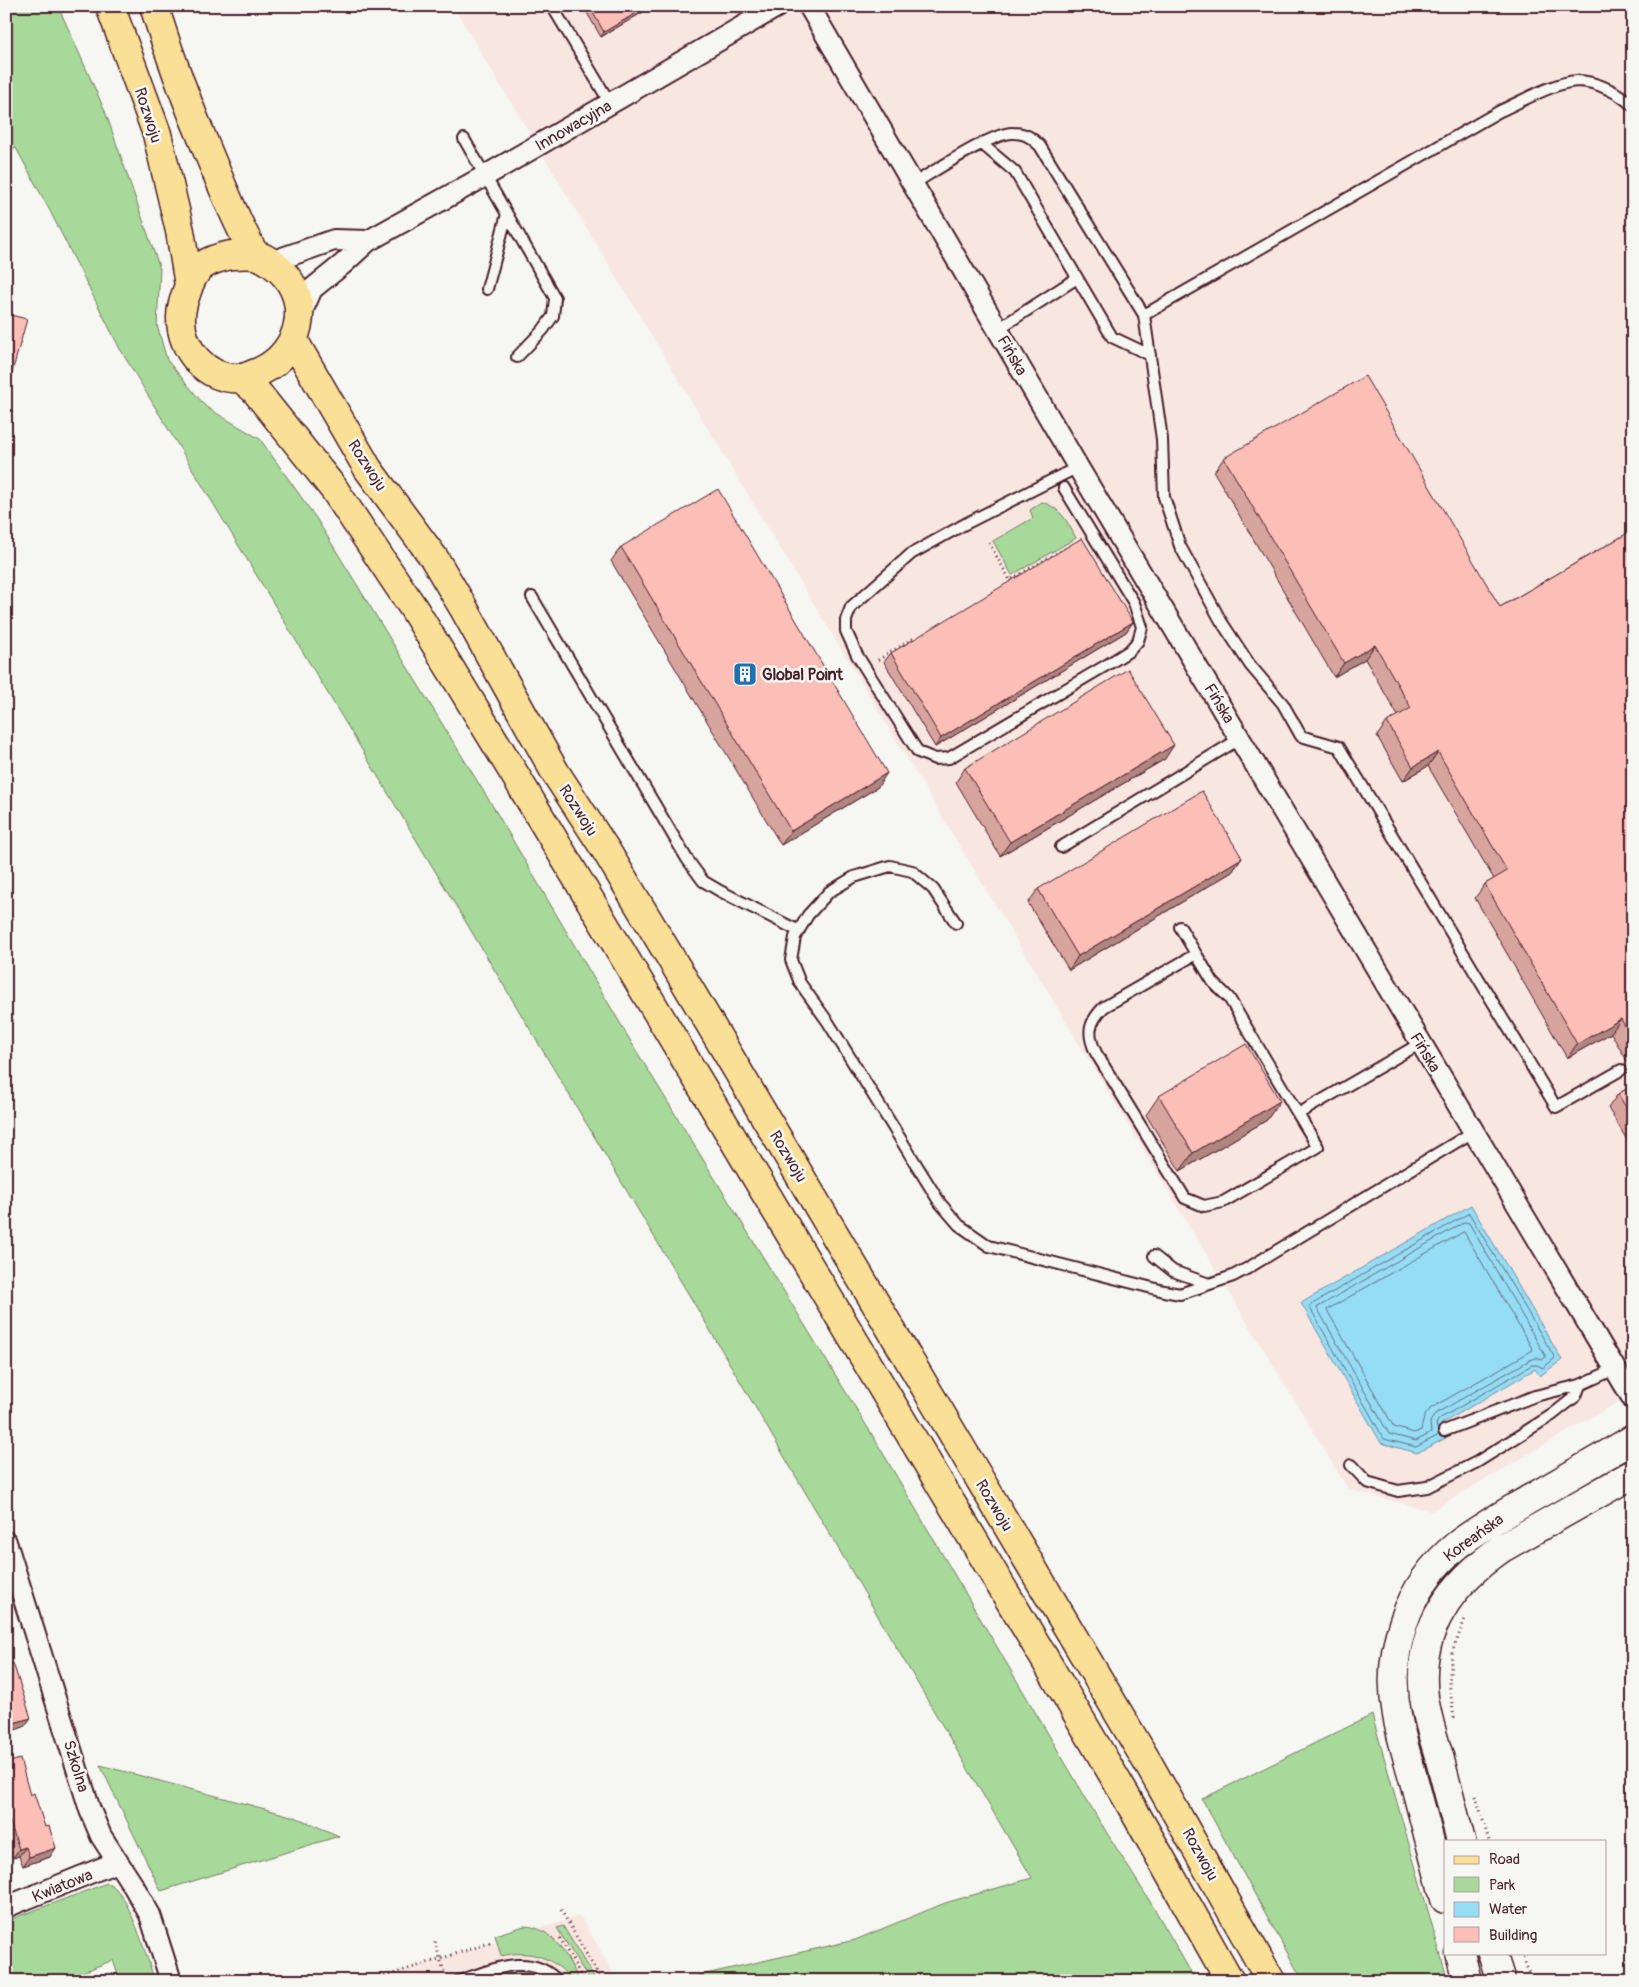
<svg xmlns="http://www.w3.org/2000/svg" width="1639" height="1987" font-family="Pangolin,sans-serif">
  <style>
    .built { fill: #f8e6e1 }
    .green { fill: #a7d99a; stroke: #787c62 }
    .water { fill: #94ddf5; stroke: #7691a4 }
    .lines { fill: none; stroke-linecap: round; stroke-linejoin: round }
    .shore { stroke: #686b7c; stroke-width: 1 }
    .lane-casing { stroke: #4a1f2b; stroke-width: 14 }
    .street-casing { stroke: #4a1f2b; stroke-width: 24 }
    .secondary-casing { stroke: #4a1f2b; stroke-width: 31 }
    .primary-casing { stroke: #4a1f2b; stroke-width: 31 }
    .path { stroke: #4a1f2b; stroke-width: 3; stroke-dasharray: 1 4; stroke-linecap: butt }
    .lane { stroke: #f6f6f2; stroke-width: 10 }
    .street { stroke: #f6f6f2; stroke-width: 20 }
    .secondary { stroke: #f6f6f2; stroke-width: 28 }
    .primary { stroke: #fadf96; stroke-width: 28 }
    .wall { fill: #d8a49e; stroke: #4a1f2b }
    .shaded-wall { fill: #b08681; stroke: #4a1f2b }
    .building { fill: #fbbfb8; stroke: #4a1f2b }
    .labels { text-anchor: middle; stroke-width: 5; stroke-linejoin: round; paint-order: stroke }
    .street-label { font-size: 16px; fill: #4a1f2b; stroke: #f6f6f2 }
    .poi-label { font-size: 16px; font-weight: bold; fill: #4a1f2b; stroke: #f6f6f2; text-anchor: start }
  </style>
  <rect width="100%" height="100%" fill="#f6f6f2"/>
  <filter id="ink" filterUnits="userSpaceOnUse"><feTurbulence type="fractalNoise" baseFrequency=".02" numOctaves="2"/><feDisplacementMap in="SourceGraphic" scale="10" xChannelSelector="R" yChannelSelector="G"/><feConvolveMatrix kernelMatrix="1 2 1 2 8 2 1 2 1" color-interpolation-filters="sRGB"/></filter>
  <g filter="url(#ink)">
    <path class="built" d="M453 6H1633V1393L1431 1511 1348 1489Z
      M580 1916 618 1981H367Z"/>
    <path class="green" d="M6 6H58L105 111 160 269 157 325 167 360 206 407 260 439 316 518 495 810 637 1052 871 1433 1100 1822 1154 1908 1196 1981H675L855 1940 945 1903 1032 1878 704 1320 464 919 120 349 50 211 16 148 6 152Z
      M1042 502C1061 508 1067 521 1076 538L1012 575 993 541 1033 518 1030 510Z
      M1372 1715 1448 1981H1303L1202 1799Z
      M100 1765 295 1817 339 1836 161 1891Z
      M107 1883C128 1887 148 1962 155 1981H120L113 1960 61 1981H6V1921Z
      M524 1926C555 1927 566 1957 580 1981H572C555 1957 529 1949 501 1956L495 1935Z
      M563 1926 596 1981H590L557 1928Z
      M517 1973H528L544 1981H487Z"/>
    <path class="water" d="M1471 1205 1562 1360 1540 1376 1535 1369 1441 1424 1446 1438 1417 1453 1381 1443 1301 1303Z"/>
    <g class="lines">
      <path class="shore" d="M1465 1222 1469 1223 1546 1357 1542 1360 1536 1358 1530 1360 1435 1414 1430 1422 1431 1433 1416 1441 1389 1434 1317 1308Z
        M1464 1232 1533 1350 1431 1408 1424 1417 1421 1430 1414 1433 1394 1427 1327 1310Z
        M1438 1431 1436 1424 1439 1419 1532 1365H1537L1543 1368 1555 1358 1469 1213 1309 1306 1384 1439 1416 1447 1439 1435"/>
      <g class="lane-casing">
        <path id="lane" d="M552 6 610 103
          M464 139 555 298 553 316 543 330 517 357
          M982 144 1015 172 1112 337 1150 355
          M913 184C933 172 993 132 1013 133 1026 133 1032 138 1040 146L1144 315 1162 439 1164 497 1180 546 1221 621 1250 665 1283 704 1301 736 1339 747 1556 1107 1621 1070
          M487 289 507 214
          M1144 315 1500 111C1520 102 1555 82 1577 81 1596 81 1620 93 1633 106
          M998 329 1077 278
          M1064 488 1134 603 1142 627 1138 641 1129 651 1110 663 949 758 935 759 918 752 857 655 846 631V620L851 607 911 554 965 524 1078 467
          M532 597 687 859 703 881 720 891 799 931
          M1061 847 1241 738
          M956 923 933 889 912 871 890 866 854 877 829 892 808 915 795 937 791 960 800 983 828 1022 940 1203 959 1225 989 1246 1164 1291 1180 1294 1233 1276 1248 1268 1473 1132
          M1180 927 1196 954 1104 1007C1088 1023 1087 1034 1096 1053L1185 1198 1204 1206 1223 1202 1318 1147 1298 1114 1421 1043
          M1196 954 1213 982 1229 998 1298 1114
          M1154 1256 1173 1271 1209 1284
          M1444 1431 1535 1396 1580 1385
          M1351 1465 1367 1482 1398 1491 1427 1487 1477 1462 1552 1415 1576 1396 1580 1385 1615 1369
          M459 1981C492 1970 530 1951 558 1981"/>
      </g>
      <g class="street-casing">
        <path id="street" d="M809 6 1078 467 1633 1399
          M271 262 334 240 368 241
          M300 316 312 289 343 264 368 241 485 176 778 6
          M6 1542 90 1810 101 1836 134 1887 150 1915 171 1981
          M6 1907 117 1862"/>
      </g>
      <g class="secondary-casing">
        <path id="secondary" d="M1461 1841C1454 1813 1446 1784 1439 1756 1433 1737 1427 1717 1424 1697 1416 1631 1450 1584 1502 1548L1633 1474
          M1445 1899C1435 1861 1425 1823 1415 1785 1409 1762 1401 1739 1397 1715 1385 1653 1407 1585 1457 1545 1479 1528 1504 1514 1528 1500 1563 1480 1598 1460 1633 1439
          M1460 1953 1467 1981
          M1492 1953 1501 1981"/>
      </g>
      <g class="primary-casing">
        <path id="primary" d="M110 6 157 134 180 231 189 285
          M154 6C170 58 189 108 210 157 224 190 237 224 255 255
          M231 255C239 255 247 254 254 255 264 256 273 264 280 270 313 301 301 352 261 371 255 373 246 378 240 378 206 381 180 348 181 317 181 308 184 299 187 291 190 281 194 271 203 265 211 260 221 257 231 255Z
          M294 341 368 469 434 558 463 607 555 772 607 852 678 970 1148 1763 1271 1981
          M241 378 255 390 334 489 414 609 515 775 1043 1656 1128 1800 1230 1981"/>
      </g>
      <path class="path" d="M989 543 1010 580 1073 544
        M878 660 914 638
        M1454 1718 1449 1682 1452 1653 1465 1619
        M1476 1796 1489 1841
        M561 1910 602 1981
        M560 1938 584 1981
        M435 1942 445 1975
        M1522 1953 1526 1966 1534 1981
        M370 1981 493 1942"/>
      <use href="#lane" class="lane"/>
      <use href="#street" class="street"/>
      <use href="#secondary" class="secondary"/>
      <use href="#primary" class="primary"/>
    </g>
    <path class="wall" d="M583 6H653L601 37Z
      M1224 458 1500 607 1633 530V1071L1611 1033 1567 1058 1475 898 1485 884 1494 879 1428 766 1403 781 1377 736 1387 722 1398 716 1365 659 1334 677 1214 472Z
      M621 547 878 787 781 845 611 561Z
      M1133 622 1126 632 935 747 884 662 891 653Z
      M1165 759 1000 856 956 782 965 768Z
      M1242 858 1232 872 1069 970 1028 903 1038 889Z
      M1633 1085V1150L1608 1108 1618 1094Z
      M1159 1096 1267 1120 1180 1171 1146 1115Z
      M6 1763 30 1795 50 1857 23 1866 19 1856 13 1858 6 1837Z"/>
    <path class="shaded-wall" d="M648 6H653L601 37 604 32Z
      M1133 622 1126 632 935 747 941 738Z
      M1375 645 1365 659 1334 677 1344 663Z
      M1174 745 1165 759 1000 856 1010 842Z
      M1438 752 1428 766 1403 781 1413 767Z
      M887 773 878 787 781 845 791 831Z
      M1242 858 1232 872 1069 970 1078 956Z
      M1621 1019 1611 1033 1567 1058 1577 1044Z
      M1280 1101 1267 1120 1180 1171 1193 1153Z
      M31 1718 24 1727 6 1733V1725Z
      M26 1847 19 1856 13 1858 19 1849Z
      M56 1848 50 1857 23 1866 29 1857Z"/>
    <path class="building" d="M589 6H648L604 32Z
      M6 314 27 319 6 394Z
      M1365 376 1500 607 1633 530V1040L1621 1019 1577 1044 1485 884 1507 871 1438 752 1413 767 1387 722 1411 708 1375 645 1344 663 1224 458Z
      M718 489 887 773 791 831 621 547Z
      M1082 538 1133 622 941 738 891 653Z
      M1128 669 1174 745 1010 842 965 768Z
      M1202 791 1242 858 1078 956 1038 889Z
      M1246 1044 1280 1101 1193 1153 1159 1096Z
      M1633 1085V1119L1618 1094Z
      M13 1663 31 1718 6 1725V1666Z
      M20 1759 30 1795 34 1793 45 1827 49 1826 56 1848 29 1857 26 1847 19 1849 6 1810V1763Z"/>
  </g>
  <defs>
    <g id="building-square" transform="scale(1.25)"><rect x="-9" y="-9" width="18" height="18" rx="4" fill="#1f6fb2" stroke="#f6f6f2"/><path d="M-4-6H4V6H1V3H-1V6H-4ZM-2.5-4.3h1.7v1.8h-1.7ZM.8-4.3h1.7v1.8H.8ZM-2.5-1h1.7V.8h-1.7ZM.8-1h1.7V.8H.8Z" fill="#fff"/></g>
  </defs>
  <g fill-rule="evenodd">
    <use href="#building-square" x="745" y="674"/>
  </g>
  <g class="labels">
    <g class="street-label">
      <text transform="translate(149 115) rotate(72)" y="6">Rozwoju</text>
      <text transform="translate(573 125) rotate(-30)" y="6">Innowacyjna</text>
      <text transform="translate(1013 355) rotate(60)" y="6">Fińska</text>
      <text transform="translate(368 465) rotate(57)" y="6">Rozwoju</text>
      <text transform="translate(1220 703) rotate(59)" y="6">Fińska</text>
      <text transform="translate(579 810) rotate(57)" y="6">Rozwoju</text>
      <text transform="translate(1426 1052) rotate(59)" y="6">Fińska</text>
      <text transform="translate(789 1156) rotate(59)" y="6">Rozwoju</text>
      <text transform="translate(995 1505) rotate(59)" y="6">Rozwoju</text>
      <text transform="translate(1473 1537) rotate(-36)" y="6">Koreańska</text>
      <text transform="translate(77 1766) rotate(73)" y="6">Szkolna</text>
      <text transform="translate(1201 1854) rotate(61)" y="6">Rozwoju</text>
      <text transform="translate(62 1885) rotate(-22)" y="6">Kwiatowa</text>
    </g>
    <g class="poi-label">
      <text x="762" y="680">Global Point</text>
    </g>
  </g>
  <rect width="1639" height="1987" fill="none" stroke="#f6f6f2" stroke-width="25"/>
  <rect x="12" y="12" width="1614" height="1962" fill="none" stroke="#4a1f2b" stroke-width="2" filter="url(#ink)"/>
  <rect x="1444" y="1840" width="162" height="115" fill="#f6f6f2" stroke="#b1a0a2"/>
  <rect x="1454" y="1856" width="25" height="8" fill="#fadf96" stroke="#b1a0a2"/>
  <text x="1489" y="1864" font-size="15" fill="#4a1f2b">Road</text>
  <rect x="1454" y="1877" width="25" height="15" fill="#a7d99a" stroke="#b1a0a2"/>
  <text x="1489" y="1890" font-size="15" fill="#4a1f2b">Park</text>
  <rect x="1454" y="1902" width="25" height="15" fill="#94ddf5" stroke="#b1a0a2"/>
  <text x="1489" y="1914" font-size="15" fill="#4a1f2b">Water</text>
  <rect x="1454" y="1927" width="25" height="15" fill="#fbbfb8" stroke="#b1a0a2"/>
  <text x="1489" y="1940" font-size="15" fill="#4a1f2b">Building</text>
</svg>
